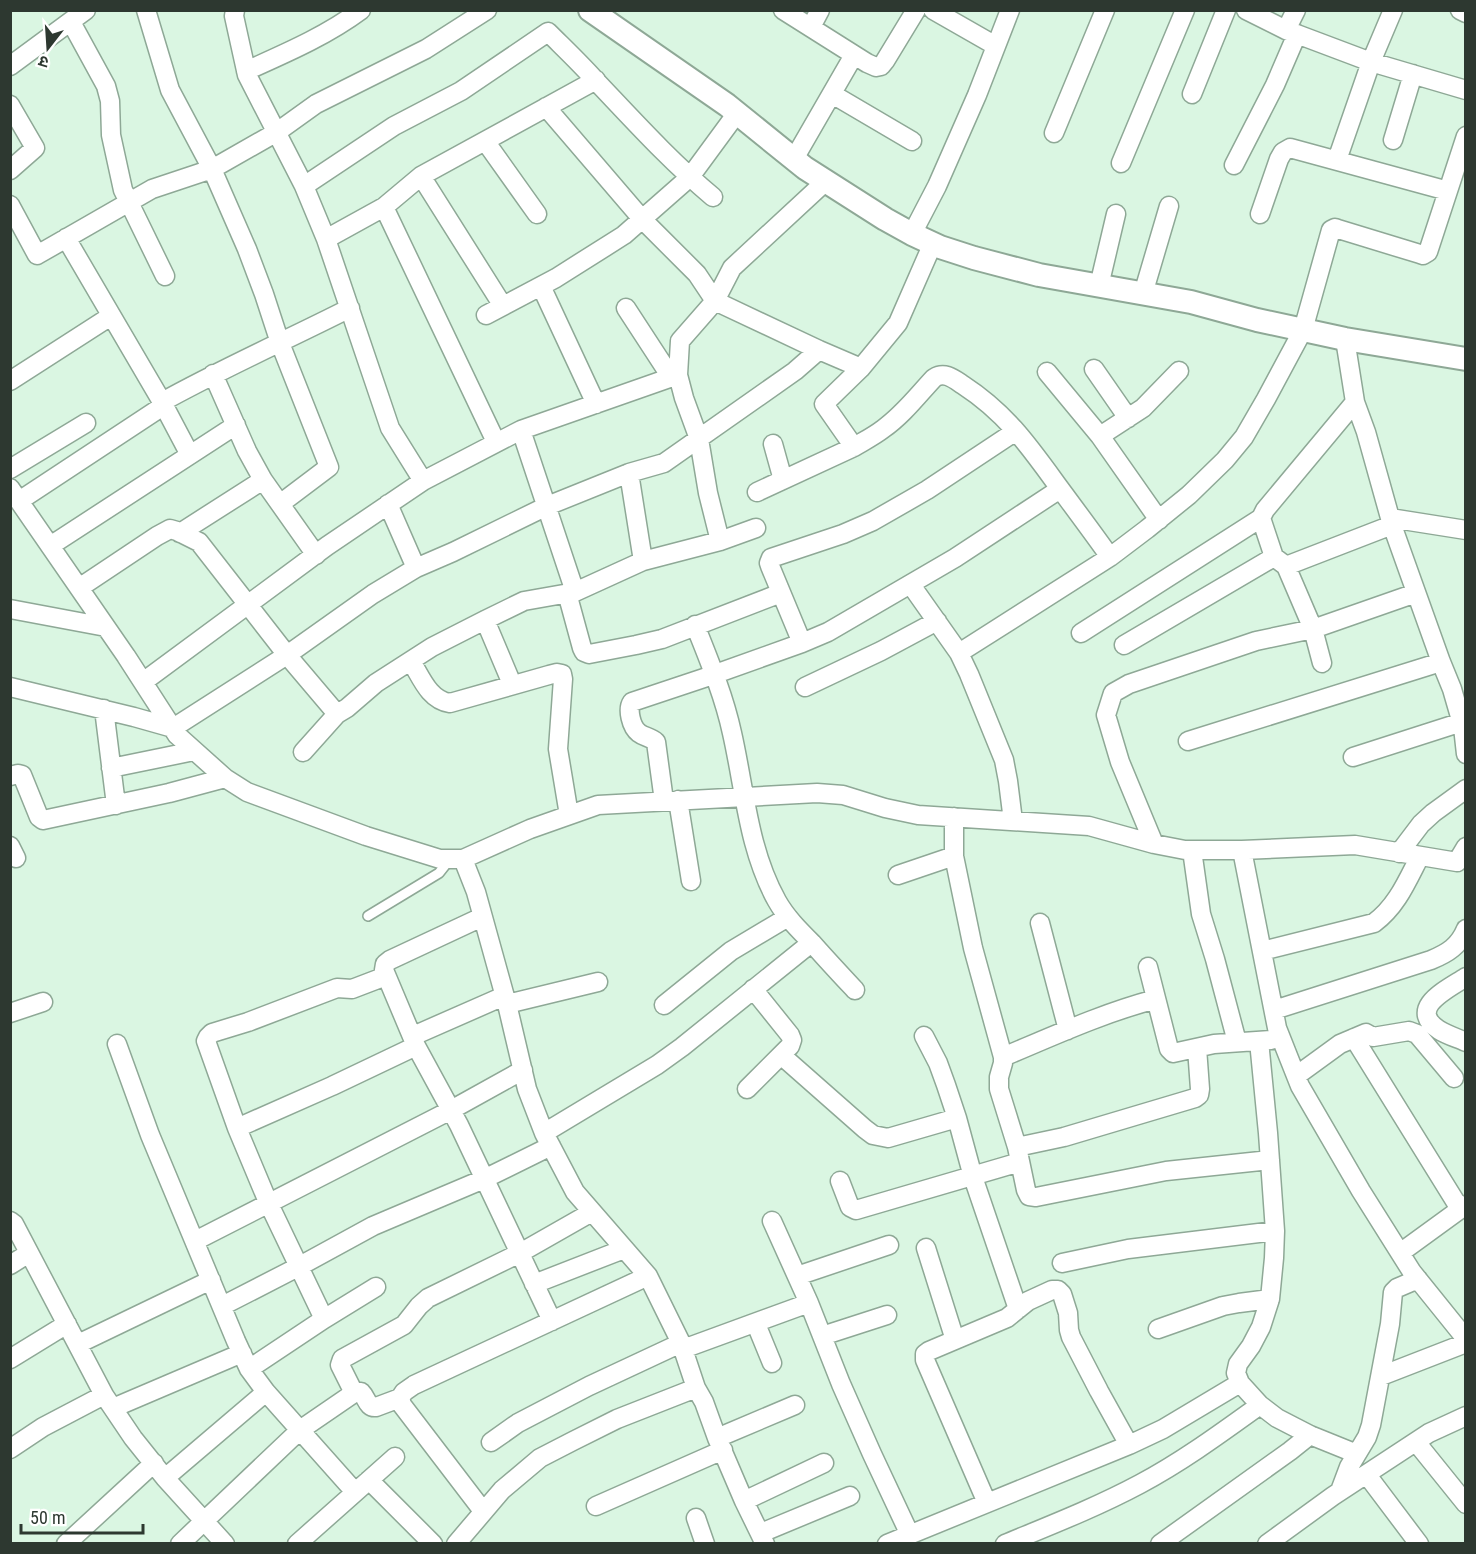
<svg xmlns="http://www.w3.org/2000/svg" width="1476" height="1554" font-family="'Roboto Condensed','Noto Sans Devanagari',sans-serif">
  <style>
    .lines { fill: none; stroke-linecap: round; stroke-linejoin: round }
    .service-casing { stroke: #8ea896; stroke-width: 12 }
    .minor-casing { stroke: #8ea896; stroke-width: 21 }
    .tertiary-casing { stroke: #8ea896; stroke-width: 26 }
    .service { stroke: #fff; stroke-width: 9 }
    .minor { stroke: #fff; stroke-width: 18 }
    .tertiary { stroke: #fff; stroke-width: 22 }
  </style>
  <rect width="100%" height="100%" fill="#daf6e2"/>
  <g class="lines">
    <g class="service-casing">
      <path id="service" d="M368 916 439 873 450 859"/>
    </g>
    <g class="minor-casing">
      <path id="minor" d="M146 10 170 90 212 169 247 249 264 294 280 343 329 467 280 504
        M235 10 234 16 247 75 304 186 326 239 390 428 423 481 521 430
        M783 10 867 63 876 67 881 66 885 61 916 10
        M933 10 996 46
        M1246 10 1286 30 1371 62 1466 90
        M1460 10 1466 13
        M71 22 106 86 110 101 111 135 123 190 165 276
        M811 27 820 10
        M1286 30 1296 10
        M10 66 86 10
        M246 71C286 53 326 36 361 10
        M832 94 912 141
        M1192 94 1226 10
        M10 105 35 148 10 170
        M546 107 642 219 697 274 715 301 819 350 861 368
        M1054 133 1105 10
        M1393 140 1413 74
        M485 141 537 214
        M794 159 854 55
        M1337 160 1371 62 1393 10
        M1121 163 1185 10
        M1234 165 1275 85 1297 34
        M421 176 503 306
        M304 186 394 126 461 91 548 32C564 48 581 64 596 81 634 121 670 161 713 197
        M10 205 37 255 152 189 212 169 277 132 316 104 426 49 487 10
        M384 207 496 442
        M1260 214 1279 159 1283 152 1290 148 1448 191
        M912 234 937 186 977 95 1010 10
        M66 238 162 402C223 368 287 340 350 308
        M326 239 384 207 421 176 596 80
        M541 286 596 404
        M1099 286 1116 214
        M1143 294 1169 206
        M626 308 671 377
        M486 315 556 278 624 235 690 177 737 113
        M1345 339 1355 402 1366 432 1392 525 1441 662 1452 689 1463 727 1466 754
        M1094 369 1128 418
        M1047 372 1100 436 1159 520
        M213 374 247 451 263 480 316 555
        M678 375 684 398 699 439 708 493 720 541
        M10 381 111 316
        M162 402 190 455
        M1100 436 1143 408 1179 371
        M773 444 783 480
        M854 447 824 404 861 368 898 323 933 243
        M10 469 86 423
        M629 473 643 561
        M10 488 126 656 177 735 225 778 247 792 366 836 440 859H463L530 829 598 805 817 793 843 795 885 808 918 815 1089 826 1154 844 1185 850H1242L1355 845 1457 862 1466 847
        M757 492 854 447C864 441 874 436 883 429 903 415 918 395 934 378 945 371 954 379 963 385 1006 413 1029 446 1058 486 1075 509 1093 533 1110 557
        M19 501 163 406
        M388 504 416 568
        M1390 518 1466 530
        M180 533 263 480
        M50 546 236 425
        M1286 566 1392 525
        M911 585 959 653 969 674 1004 760 1008 781 1013 821
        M79 588 157 536 170 529 177 531 199 542 287 655 337 714
        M575 592 521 430 678 375 680 341 715 301 732 268 826 181
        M567 593 582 648 584 652 589 654 636 645 662 639 781 593
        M10 609 106 627
        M485 620 512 684
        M695 625C709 660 724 696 732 733 745 790 748 849 777 901 786 917 799 930 812 943 826 959 841 975 855 990
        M1081 633 1261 518
        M802 643 770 566 769 563 771 558 843 534 873 521 927 490 1016 431
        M1124 645 1274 557
        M959 653 1110 557 1147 529 1189 495 1225 460 1244 437 1266 399 1303 330 1331 230 1335 228 1338 229 1420 254 1423 255 1428 252 1466 136
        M411 661C421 677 429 700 450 703L549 675 557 673 562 674 563 679 558 749 569 815
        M1322 663 1313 629 1286 566 1274 557 1261 518 1265 510 1355 402
        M143 682 327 546 423 481
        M10 687 134 717 173 728 287 655 373 594 416 568 453 552 547 506 629 473 664 463 795 371 819 350
        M805 687 881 651 937 621
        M104 709 116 805
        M1188 741 1441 662
        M303 752 337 714 347 708 376 683 432 647 485 620 524 601 575 592 643 561 720 541 756 528
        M1353 757 1462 722
        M111 768 194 751
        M10 776 18 774 22 775 39 817 43 820 169 793 225 778
        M678 800 691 881
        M664 801 656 742C651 737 644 737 639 733 631 727 627 709 632 702L704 678 802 643 828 632 955 558 1060 489
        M954 817V856L973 948 1003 1057V1063L999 1077V1089L1017 1147 1026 1190 1029 1196 1036 1197 1166 1171 1270 1160
        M1154 844 1120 762 1106 715 1113 693 1129 684 1256 641 1313 629 1416 593
        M10 846 16 858
        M1192 850 1201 914 1215 959 1237 1042
        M1242 850 1277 1028 1300 1086 1361 1191 1412 1272 1466 1339
        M1399 853 1421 824 1433 813 1466 789
        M463 859 476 892 507 1004 527 1089 544 1133 575 1192 648 1276 681 1343 696 1388 704 1402 717 1438 744 1501 765 1544
        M898 875 954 856
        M482 917 390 960 385 964 384 970 416 1046 459 1125 552 1321
        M1040 923 1068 1030
        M1262 951 1374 923C1397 906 1407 881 1420 856
        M1148 967 1169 1049 1173 1053 1214 1044 1271 1040
        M1466 977C1448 989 1406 1008 1439 1030 1447 1035 1457 1038 1466 1042
        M507 1004 598 982
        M664 1005 731 951 788 917
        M1274 1010 1431 960C1448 953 1459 946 1466 929
        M10 1013 43 1002
        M413 1036 504 996
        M924 1036 938 1063 946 1085 957 1118 973 1177 1018 1309
        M1354 1038 1460 1209
        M1259 1041 1268 1133 1275 1231 1274 1258 1270 1299 1261 1327 1251 1346 1238 1364 1236 1373 1240 1383 1260 1405 1277 1418 1310 1435 1357 1454
        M117 1044 150 1135 236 1341 249 1369 266 1392 355 1492
        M781 1055 865 1129 873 1135 888 1138 957 1118
        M1003 1057C1053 1036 1103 1013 1156 999
        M1296 1076 1340 1044 1366 1033 1373 1037 1409 1031 1417 1034 1454 1078
        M747 1089 790 1046 792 1040 790 1035 753 989
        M237 1128 332 1086 416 1046
        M544 1133 657 1065 682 1047 811 943
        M1017 1147 1064 1137 1195 1098 1199 1095 1200 1089 1197 1048
        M840 1181 850 1207 856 1210 1020 1162
        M10 1221 14 1224 104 1395 133 1438 165 1478 225 1544
        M772 1221 809 1303 841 1384 872 1454 910 1535
        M195 1241 451 1110 523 1070
        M926 1248 955 1340
        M1400 1253 1466 1205
        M1062 1263 1128 1249 1275 1231
        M10 1265 29 1253
        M797 1276 889 1245
        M534 1284 624 1249
        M222 1306 298 1267 373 1226 484 1179 551 1146
        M324 1319 268 1202 237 1128 206 1041 208 1037 212 1033 248 1022 337 988 352 989 386 976
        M756 1324 772 1363
        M1158 1329 1223 1306 1239 1303 1270 1299
        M822 1336 887 1315
        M78 1344 211 1280
        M683 1349 809 1303
        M10 1359 67 1324
        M249 1369 324 1319 376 1287
        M1381 1376 1466 1343
        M354 1393 340 1365 342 1359 404 1325 419 1306 428 1298 520 1253 592 1212
        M113 1408 242 1353
        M717 1438 795 1405
        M491 1442 518 1423 589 1386 681 1343
        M1416 1442 1466 1504
        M10 1449 43 1427 104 1395
        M1367 1475 1419 1544
        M165 1478 266 1392
        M369 1480 433 1544
        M1340 1491 1349 1467 1367 1437 1371 1425 1390 1324 1393 1292 1397 1288 1418 1279
        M744 1501 824 1463
        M987 1503 925 1360V1354L929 1351 1007 1318 1028 1301 1052 1290H1058L1062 1294 1068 1313 1069 1330 1071 1337 1099 1391 1129 1445
        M596 1506 723 1450
        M483 1511 402 1405 400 1398 404 1392 414 1385 648 1276
        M696 1518 705 1544
        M761 1533 850 1496
        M66 1544 154 1463
        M180 1544 300 1430 354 1393 361 1392C367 1398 367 1408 376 1407L400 1398
        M297 1544 395 1457
        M456 1544 502 1490 540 1458 573 1441 617 1419 696 1388
        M887 1544 1129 1445 1163 1429 1240 1383
        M1005 1544C1051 1525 1097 1507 1140 1484 1183 1461 1221 1433 1260 1405
        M1160 1544 1290 1451 1310 1435
        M1267 1544 1333 1496 1429 1433 1466 1416"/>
    </g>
    <g class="tertiary-casing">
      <path id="tertiary" d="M590 10 727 105 805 168 885 219 912 234 940 247 974 258 1039 275 1191 302 1257 320 1345 339 1466 359"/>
    </g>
    <use href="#service" class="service"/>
    <use href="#minor" class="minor"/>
    <use href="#tertiary" class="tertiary"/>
  </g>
  <rect width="1476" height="1554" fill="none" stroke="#2d3830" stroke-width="24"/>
  <g transform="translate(48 48) rotate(197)" stroke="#ffffff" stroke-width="4.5" paint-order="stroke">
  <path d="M0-4.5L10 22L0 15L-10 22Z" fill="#2d3830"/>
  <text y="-9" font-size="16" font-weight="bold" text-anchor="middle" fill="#2d3830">उ</text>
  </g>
  <path d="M21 1524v9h122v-9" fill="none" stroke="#2d3830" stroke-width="3"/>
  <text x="30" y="1524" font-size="18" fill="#2d3830" stroke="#ffffff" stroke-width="4.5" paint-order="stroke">50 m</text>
</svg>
